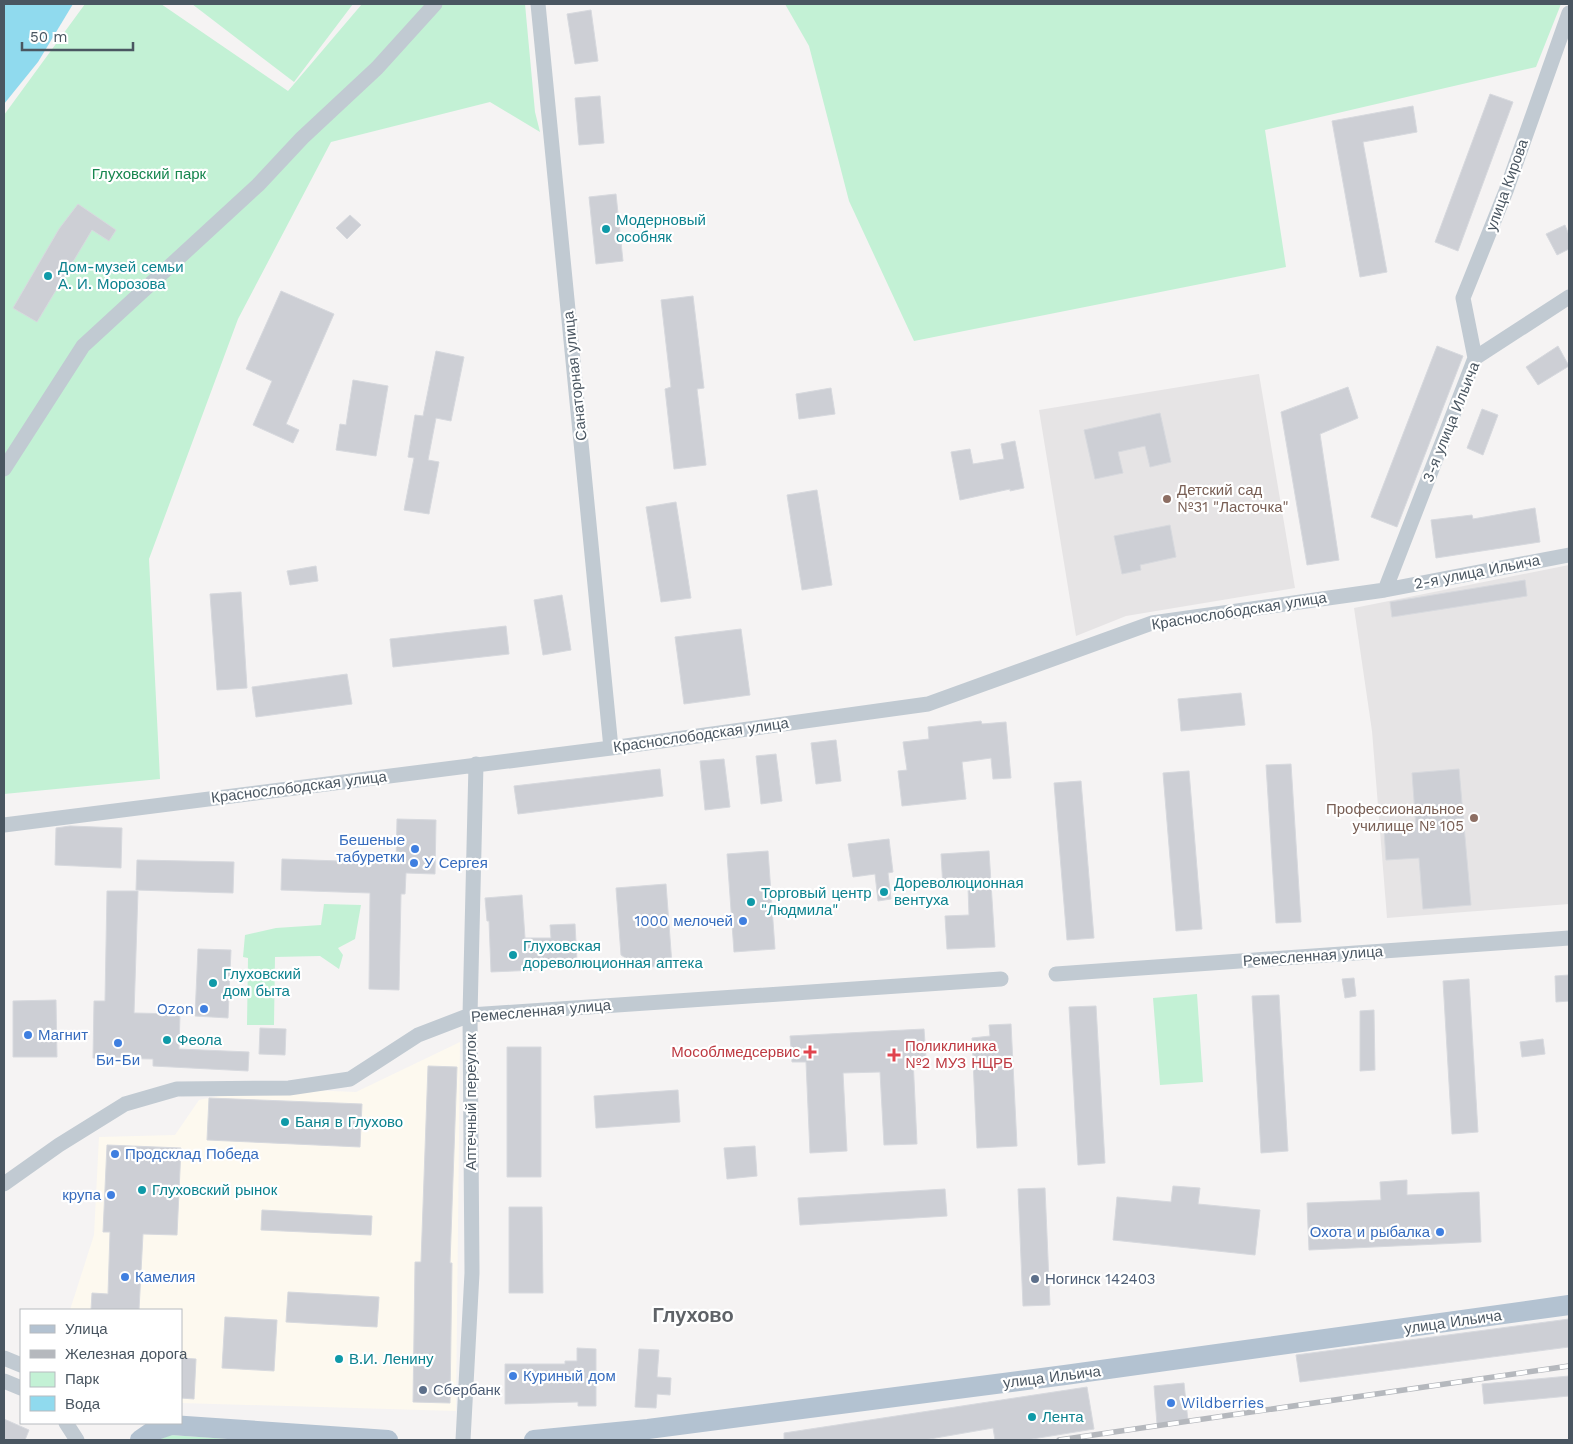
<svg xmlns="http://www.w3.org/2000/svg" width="1573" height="1444" font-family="'Work Sans',sans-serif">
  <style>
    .commercial { fill: #fdf9ef }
    .education { fill: #e6e4e5 }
    .green { fill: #c3f1d5 }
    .water { fill: #90daee }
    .building { fill: #cdcfd5; stroke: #d7d9de }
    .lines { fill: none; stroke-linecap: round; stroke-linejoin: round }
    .minor { stroke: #c1cad2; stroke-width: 15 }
    .major { stroke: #b3c2d1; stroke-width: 20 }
    .rail-casing { stroke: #b5b8bd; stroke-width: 5.5 }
    .rail { stroke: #fff; stroke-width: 4; stroke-dasharray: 11; stroke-linecap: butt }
    .culture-dot { fill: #0f9aa8; stroke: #fff; stroke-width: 2 }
    .education-dot { fill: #8d6e63; stroke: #fff; stroke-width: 2 }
    .shop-dot { fill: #3f7fe0; stroke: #fff; stroke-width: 2 }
    .health-dot { fill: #e0444e; stroke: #fff; stroke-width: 2 }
    .service-dot { fill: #5c6f8a; stroke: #fff; stroke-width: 2 }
    .labels { text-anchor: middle; stroke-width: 4.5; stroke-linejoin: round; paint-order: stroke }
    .park-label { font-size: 15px; fill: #17864f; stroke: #fff }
    .street-label { font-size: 15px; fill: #4a5661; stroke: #fff }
    .culture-label { font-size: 15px; fill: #0d838f; stroke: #fff; text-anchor: start }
    .education-label { font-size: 15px; fill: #785e54; stroke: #fff; text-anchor: start }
    .shop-label { font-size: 15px; fill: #366cbe; stroke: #fff; text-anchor: start }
    .health-label { font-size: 15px; fill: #be3a42; stroke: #fff; text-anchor: start }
    .service-label { font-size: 15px; fill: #4e5e75; stroke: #fff; text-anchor: start }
    .district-label { font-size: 20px; font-weight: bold; fill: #5f6368; stroke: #fff }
  </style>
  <rect width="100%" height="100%" fill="#f5f3f3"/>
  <path class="commercial" d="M460 1042 456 1411 181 1403V1310H70L94 1235 99 1137 175 1135 199 1100 259 1088 356 1092Z"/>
  <path class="education" d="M1259 374 1295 588 1126 616 1076 636 1039 410Z
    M1569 565V904L1387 918 1372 731 1354 608Z"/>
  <path class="green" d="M85 4H161L288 91 362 4H525L535 112 540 132 490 102 331 142 238 319 149 559 160 779 4 794V115Z
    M192 4H353L294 82Z
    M785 4H1561L1536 67 1265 130 1286 267 914 341 849 201 809 46Z
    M324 904 361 905 355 939 338 948 343 955 339 969 320 956 275 957 274 1025H247L248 958 243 957 245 935 276 928 321 925Z
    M1197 994 1203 1082 1160 1085 1153 998Z
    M170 1435 244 1440H157Z"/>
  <path class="water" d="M4 4H73L38 62 4 104Z"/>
  <path class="building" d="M591 10 598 61 575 64 567 14Z
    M1490 94 1513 102 1458 251 1435 242Z
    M600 96 604 143 579 145 575 98Z
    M1413 106 1417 132 1363 142 1387 272 1360 277 1332 121Z
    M616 194 623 261 596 264 589 197Z
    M78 204 116 230 109 241 92 230 37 322 13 308 59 229Z
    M350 215 361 225 347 239 336 228Z
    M1565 225 1569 235V249L1557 255 1546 234Z
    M281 291 334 314 286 424 299 430 293 443 253 425 272 381 246 369Z
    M693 296 704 388 697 389 706 465 674 469 665 389 671 387 661 300Z
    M1437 346 1463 356 1397 527 1371 517Z
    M1558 346 1569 366 1538 385 1526 367Z
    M436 351 464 357 451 421 436 418 428 460 439 462 429 514 404 510 414 458 408 457 415 415 423 416Z
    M353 380 388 386 376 456 336 450 340 424 346 425Z
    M1348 387 1358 418 1320 434 1339 560 1307 565 1281 412Z
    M831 388 835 414 799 419 796 394Z
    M1482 409 1498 415 1483 455 1467 448Z
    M1160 413 1171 462 1150 467 1145 446 1118 452 1123 473 1095 479 1084 430Z
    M1015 441 1024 488 1010 491V489L960 500 951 452 970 449 973 464 1004 459 1001 444Z
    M817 490 832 585 802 590 787 495Z
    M676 502 691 598 661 602 646 507Z
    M1535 508 1540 542 1436 558 1431 520 1472 515 1473 519Z
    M1170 525 1176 557 1140 565 1141 570 1122 574 1114 536Z
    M316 566 318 581 290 585 287 571Z
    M1525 580 1527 596 1392 617 1390 602Z
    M241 592 247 688 217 690 210 594Z
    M562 595 571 650 543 655 534 600Z
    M506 626 509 654 393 667 390 639Z
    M741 629 750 695 684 704 675 637Z
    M347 674 352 704 256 717 252 687Z
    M1241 693 1245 725 1181 731 1178 699Z
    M981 721 982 724 1006 722 1011 778 993 779 991 758 962 762 966 799 902 806 898 771 907 770 903 742 929 739 928 727Z
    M836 740 841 781 816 784 811 743Z
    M776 754 782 801 761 804 756 756Z
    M724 759 730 807 705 810 700 761Z
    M1291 764 1301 922 1276 923 1266 765Z
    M660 769 663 796 518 814 514 786Z
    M1459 769 1471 905 1423 909 1419 858 1386 860 1384 829 1416 827 1412 773Z
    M1189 771 1202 929 1176 931 1163 773Z
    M1081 781 1094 938 1067 940 1054 783Z
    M397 819 436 820 435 874 406 873 405 894H401L399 990 369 989 370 893 281 890 282 859 396 863Z
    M70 826 122 828 121 868 55 865 56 828Z
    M889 839 893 872 888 873 891 899 878 901 875 874 853 877 848 844Z
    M768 851 775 949 734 952 727 854Z
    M989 851 995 947 947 949 945 916 969 915 968 887 943 888 941 854Z
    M137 860 234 862 233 893 136 890Z
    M666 884 672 965 640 968 621 955 616 888Z
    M107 891H138L134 1013 180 1014 179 1049 249 1052 248 1071 153 1066V1059L93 1058 94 1001H105Z
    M522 895 525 938H551L550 925 575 924 577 961 536 964 537 970 491 972 489 921H487L485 898Z
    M198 949 231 950 228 1018 195 1016Z
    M1569 975V1001L1556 1002 1555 976Z
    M1354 978 1356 996 1345 998 1342 979Z
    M1469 979 1478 1132 1452 1134 1443 981Z
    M1279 995 1288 1151 1261 1153 1252 996Z
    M56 1000 57 1057H13V1001Z
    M1096 1006 1105 1163 1078 1165 1069 1007Z
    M1374 1010 1375 1070 1360 1071V1011Z
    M1011 1024 1017 1146 977 1148 972 1038 990 1036 989 1025Z
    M260 1028 286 1029 285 1055 259 1054Z
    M924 1029 926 1057 913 1058 917 1144 884 1145 880 1072 843 1073 847 1151 810 1153 806 1062H792L790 1036Z
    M1543 1039 1545 1054 1522 1057 1520 1042Z
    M507 1047H541V1177H507Z
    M428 1066 457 1067 450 1263H452L450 1403 413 1402 415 1262H421Z
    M678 1090 680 1122 596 1128 594 1096Z
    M209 1098 362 1104 360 1147 207 1140Z
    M107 1145 181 1148 177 1235 143 1234 139 1310H91L92 1293 108 1294 110 1232H103Z
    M755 1146 757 1176 727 1179 724 1148Z
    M1407 1180V1195L1479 1192 1481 1242 1309 1250 1307 1203 1381 1200 1380 1182Z
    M1173 1186 1200 1188 1198 1204 1260 1210 1255 1255 1113 1240 1117 1197 1171 1202Z
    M1045 1188 1050 1305 1023 1306 1018 1189Z
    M945 1189 947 1216 800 1225 798 1198Z
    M509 1207H542L543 1293H509Z
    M262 1210 372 1216 371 1235 261 1230Z
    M288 1292 379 1297 377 1327 286 1322Z
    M225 1317 277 1320 274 1371 222 1368Z
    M1569 1319V1347L1300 1382 1296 1355Z
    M577 1348 596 1349V1406H578V1402L505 1404V1364H565V1361H577Z
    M639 1349 659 1350 657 1377 671 1378 670 1395 657 1394 656 1408 635 1407Z
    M181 1358 196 1359 194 1399 181 1398Z
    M1569 1376V1396L1484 1404 1482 1384Z
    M1184 1383 1188 1421 1157 1424 1154 1386Z
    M1087 1387 1094 1429 1026 1440H995L993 1428 924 1440H784V1433Z
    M4 1419 29 1430 25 1440H4Z"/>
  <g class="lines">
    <path class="minor" d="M538 4 611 748
      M1475 358 1463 298 1506 191 1569 13
      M4 469 83 346 258 185 302 138 377 68 435 4
      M1385 590 1475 358 1569 297
      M4 825 611 748 928 704 1152 623 1385 590 1569 555
      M1056 974 1569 938
      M4 1184 59 1145 125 1104 177 1089 289 1088 350 1079 418 1035 470 1015 1001 979
      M4 1358 21 1365
      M4 1381 21 1388
      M66 1423 77 1440
      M463 1440 472 1273 470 1015 476 764"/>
    <path class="major" d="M140 1440 153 1431 171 1425 388 1440
      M534 1440 648 1429 1065 1375 1569 1305"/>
    <g class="rail-casing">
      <path id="rail" d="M1059 1440 1569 1366"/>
    </g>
    <use href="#rail" class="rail"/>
  </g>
  <g class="culture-dot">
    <circle cx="606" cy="229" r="5"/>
    <circle cx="48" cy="276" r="5"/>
    <circle cx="884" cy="892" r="5"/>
    <circle cx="751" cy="902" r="5"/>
    <circle cx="513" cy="955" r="5"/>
    <circle cx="213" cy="983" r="5"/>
    <circle cx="167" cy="1040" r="5"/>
    <circle cx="285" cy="1122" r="5"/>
    <circle cx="142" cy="1190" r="5"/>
    <circle cx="339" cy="1359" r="5"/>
    <circle cx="1032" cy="1417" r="5"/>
  </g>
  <g class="education-dot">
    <circle cx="1167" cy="499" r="5"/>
    <circle cx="1474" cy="818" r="5"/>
  </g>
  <g class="shop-dot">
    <circle cx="415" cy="849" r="5"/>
    <circle cx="414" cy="863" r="5"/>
    <circle cx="743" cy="921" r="5"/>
    <circle cx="204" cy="1009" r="5"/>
    <circle cx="28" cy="1035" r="5"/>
    <circle cx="118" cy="1043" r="5"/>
    <circle cx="115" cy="1154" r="5"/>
    <circle cx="111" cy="1195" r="5"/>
    <circle cx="1440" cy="1232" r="5"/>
    <circle cx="125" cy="1277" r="5"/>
    <circle cx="513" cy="1376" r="5"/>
    <circle cx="1171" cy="1403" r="5"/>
  </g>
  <g class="health-dot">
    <path d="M807.5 1044.5h5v5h5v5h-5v5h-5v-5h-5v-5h5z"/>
    <path d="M891.5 1047.5h5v5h5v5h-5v5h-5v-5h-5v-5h5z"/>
  </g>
  <g class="service-dot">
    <circle cx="1035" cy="1279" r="5"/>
    <circle cx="423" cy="1390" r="5"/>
  </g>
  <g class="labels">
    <g class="park-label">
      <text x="149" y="179">Глуховский парк</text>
    </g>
    <g class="street-label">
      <text transform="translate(1507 185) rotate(-70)" y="5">улица Кирова</text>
      <text transform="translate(575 376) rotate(-96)" y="5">Санаторная улица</text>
      <text transform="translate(1451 422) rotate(-68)" y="5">3-я улица Ильича</text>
      <text transform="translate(1477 572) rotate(-11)" y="5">2-я улица Ильича</text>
      <text transform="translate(1239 611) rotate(-9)" y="5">Краснослободская улица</text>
      <text transform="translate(701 735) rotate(-8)" y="5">Краснослободская улица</text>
      <text transform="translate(299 787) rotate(-7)" y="5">Краснослободская улица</text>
      <text transform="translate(1313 956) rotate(-4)" y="5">Ремесленная улица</text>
      <text transform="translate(541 1011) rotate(-5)" y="5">Ремесленная улица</text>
      <text transform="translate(471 1102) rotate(-90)" y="5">Аптечный переулок</text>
      <text transform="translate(1453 1322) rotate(-8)" y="5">улица Ильича</text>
      <text transform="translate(1052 1377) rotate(-7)" y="5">улица Ильича</text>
    </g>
    <g class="culture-label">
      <text x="616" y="225">Модерновый<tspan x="616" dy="17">особняк</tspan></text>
      <text x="58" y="272">Дом-музей семьи<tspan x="58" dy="17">А. И. Морозова</tspan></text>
      <text x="894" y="888">Дореволюционная<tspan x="894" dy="17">вентуха</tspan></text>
      <text x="761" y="898">Торговый центр<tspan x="761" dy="17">"Людмила"</tspan></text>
      <text x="523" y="951">Глуховская<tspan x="523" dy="17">дореволюционная аптека</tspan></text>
      <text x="223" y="979">Глуховский<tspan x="223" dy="17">дом быта</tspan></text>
      <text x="177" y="1045">Феола</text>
      <text x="295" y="1127">Баня в Глухово</text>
      <text x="152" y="1195">Глуховский рынок</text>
      <text x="349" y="1364">В.И. Ленину</text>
      <text x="1042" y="1422">Лента</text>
    </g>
    <g class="education-label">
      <text x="1177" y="495">Детский сад<tspan x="1177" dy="17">№31 "Ласточка"</tspan></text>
      <text x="1464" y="814" text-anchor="end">Профессиональное<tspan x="1464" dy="17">училище № 105</tspan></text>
    </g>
    <g class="shop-label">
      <text x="405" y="845" text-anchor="end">Бешеные<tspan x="405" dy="17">табуретки</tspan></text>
      <text x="424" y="868">У Сергея</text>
      <text x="733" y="926" text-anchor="end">1000 мелочей</text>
      <text x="194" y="1014" text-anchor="end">Ozon</text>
      <text x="38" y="1040">Магнит</text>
      <text x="118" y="1065" text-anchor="middle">Би-Би</text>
      <text x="125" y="1159">Продсклад Победа</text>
      <text x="101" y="1200" text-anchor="end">крупа</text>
      <text x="1430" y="1237" text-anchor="end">Охота и рыбалка</text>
      <text x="135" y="1282">Камелия</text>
      <text x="523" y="1381">Куриный дом</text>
      <text x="1181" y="1408">Wildberries</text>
    </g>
    <g class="health-label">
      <text x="905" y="1051">Поликлиника<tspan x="905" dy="17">№2 МУЗ НЦРБ</tspan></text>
      <text x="800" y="1057" text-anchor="end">Мособлмедсервис</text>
    </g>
    <g class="service-label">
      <text x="1045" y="1284">Ногинск 142403</text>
      <text x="433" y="1395">Сбербанк</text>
    </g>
    <g class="district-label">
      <text x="693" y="1322">Глухово</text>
    </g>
  </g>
  <rect width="1573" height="1444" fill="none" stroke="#4a5661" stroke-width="10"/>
  <rect x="20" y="1309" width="162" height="115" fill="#ffffff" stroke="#b7bbc0"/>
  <rect x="30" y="1325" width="25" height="8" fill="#b3c2d1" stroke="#b7bbc0"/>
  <text x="65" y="1334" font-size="15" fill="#4a5661">Улица</text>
  <rect x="30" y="1350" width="25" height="8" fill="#b5b8bd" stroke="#b7bbc0"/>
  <text x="65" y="1359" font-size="15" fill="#4a5661">Железная дорога</text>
  <rect x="30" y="1372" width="25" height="15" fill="#c3f1d5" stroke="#b7bbc0"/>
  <text x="65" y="1384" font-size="15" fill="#4a5661">Парк</text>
  <rect x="30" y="1396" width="25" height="15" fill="#90daee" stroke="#b7bbc0"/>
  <text x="65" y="1409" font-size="15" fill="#4a5661">Вода</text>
  <path d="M22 42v8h111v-8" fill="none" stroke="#4a5661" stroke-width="2.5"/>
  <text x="30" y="42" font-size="15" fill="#4a5661" stroke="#ffffff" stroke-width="4" paint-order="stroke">50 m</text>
</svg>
